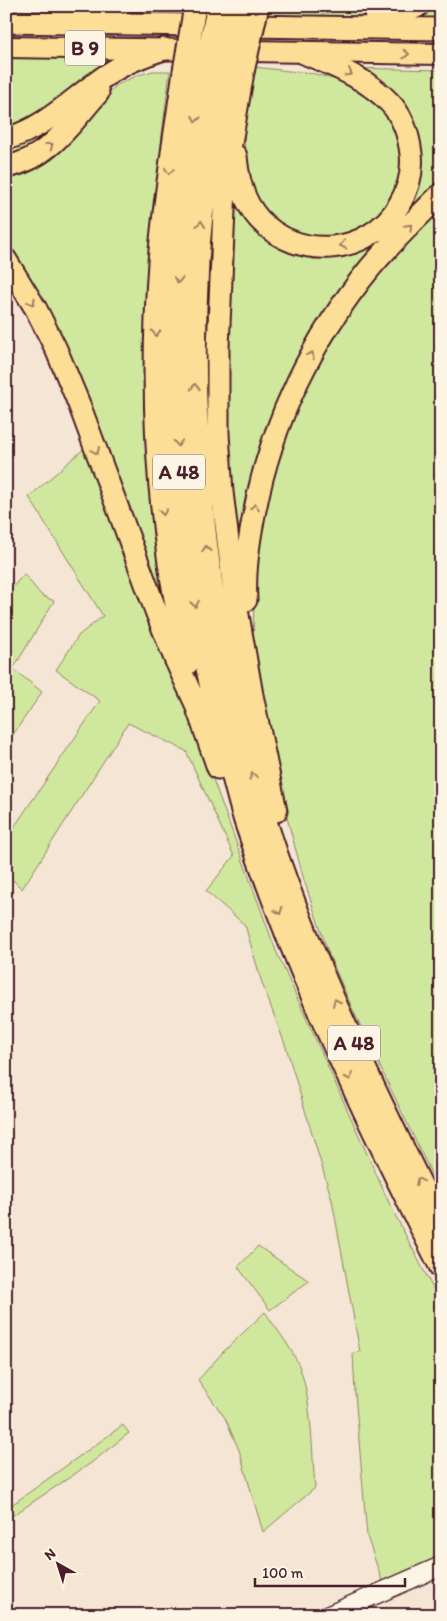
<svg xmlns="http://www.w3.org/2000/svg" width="447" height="1621" font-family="Itim,sans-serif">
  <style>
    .green { fill: #d0e89d; stroke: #8d8464 }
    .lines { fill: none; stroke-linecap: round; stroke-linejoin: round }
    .secondary-casing { stroke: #4a1f2b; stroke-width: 21 }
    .trunk-casing { stroke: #4a1f2b; stroke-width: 24 }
    .motorway-casing { stroke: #4a1f2b; stroke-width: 25 }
    .secondary { stroke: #fcf5e5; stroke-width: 18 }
    .trunk { stroke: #fdde96; stroke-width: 20 }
    .motorway { stroke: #fdde96; stroke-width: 21 }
    .motorway-bridge-casing { stroke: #4a1f2b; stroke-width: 25; stroke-linecap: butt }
    .motorway-bridge { stroke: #fdde96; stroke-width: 21 }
    .oneway { stroke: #a47e60 }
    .labels { text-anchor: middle; stroke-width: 4.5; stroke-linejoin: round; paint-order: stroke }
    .shield { fill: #fcf5e5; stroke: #7f5f63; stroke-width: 1 }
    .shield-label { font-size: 20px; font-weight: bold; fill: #4a1f2b }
  </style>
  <rect width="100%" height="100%" fill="#f5e5d4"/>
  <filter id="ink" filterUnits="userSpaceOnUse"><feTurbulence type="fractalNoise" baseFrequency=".02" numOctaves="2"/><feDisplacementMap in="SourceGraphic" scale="10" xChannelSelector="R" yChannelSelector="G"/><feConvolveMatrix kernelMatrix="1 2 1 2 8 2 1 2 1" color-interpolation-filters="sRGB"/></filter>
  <g filter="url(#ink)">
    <path class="green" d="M6 6H70L91 17 6 15Z
      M101 6H185L183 17H163Z
      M266 6H395C387 9 378 12 369 14 340 18 293 21 264 17Z
      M426 6H441V21L396 20Z
      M6 57 118 58 57 106 6 131Z
      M254 67 315 74 340 81 373 98 391 116 398 131 404 165 392 201 365 229 330 240 288 230 262 209 249 179 245 158 244 129 252 72Z
      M346 68 441 70V189L292 383 241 588 223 406 232 192 288 244 385 230 413 133Z
      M153 71H170L162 134 149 294 171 626 28 278 6 245V172L119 84 138 75Z
      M62 118 50 139 6 160V145Z
      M441 204V1194L354 1012 329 955 304 880 274 770 261 697 253 636 255 559 274 463 308 374 377 272Z
      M88 445 157 627 276 951 390 1205 441 1304V1558L383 1584 367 1536 355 1393 353 1353 360 1352 332 1200 286 1047 262 983 245 925 206 891 234 856 186 751 128 723 22 889 6 873V839L100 701 56 670 79 635 103 616 29 497Z
      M24 574 41 595 54 601 13 669 42 692 6 745V595Z
      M258 1246 309 1281 270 1310 238 1267Z
      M265 1312C277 1330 292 1348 300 1368 312 1401 312 1453 315 1488L263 1532 239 1450 225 1418 198 1380 223 1352Z
      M123 1425 129 1433 91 1463 6 1520V1509Z"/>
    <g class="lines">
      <g class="secondary-casing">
        <path id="secondary" d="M329 1615 441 1566"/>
      </g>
      <g class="trunk-casing">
        <path id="trunk" d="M6 47 441 54"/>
      </g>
      <g class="motorway-casing">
        <path id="motorway" d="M79 6 112 17
          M375 20 397 15 418 6
          M6 22 441 29
          M184 71C175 134 164 198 159 262 152 361 154 465 169 563 174 597 181 630 187 664
          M204 71C195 120 187 170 182 220 165 394 180 572 224 742 231 768 237 795 245 821 296 975 368 1123 441 1268
          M223 71C213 135 202 198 198 262 188 435 206 608 252 775 295 929 370 1082 441 1225
          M243 72 229 155 225 187 218 348V434L222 492 235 598 252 695 276 811
          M6 139C44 128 70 101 101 79 120 65 141 56 164 49
          M236 156C238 179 243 201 259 219 298 262 370 255 399 205 408 190 413 172 411 154 409 136 403 116 389 102 366 78 334 66 304 53
          M6 167C49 159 71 123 98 93
          M6 260 36 309 56 349 79 404 156 611 176 661 195 702 218 768
          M246 600C244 570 249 539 255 510 272 421 313 338 370 268 392 242 417 218 441 194"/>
      </g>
      <use href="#secondary" class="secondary"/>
      <use href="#trunk" class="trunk"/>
      <use href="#motorway" class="motorway"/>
      <g class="motorway-bridge-casing">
        <path id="motorway-bridge" d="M184 71 195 6
          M204 71 218 6
          M223 71 237 6
          M243 72 258 6"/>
      </g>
      <use href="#motorway-bridge" class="motorway-bridge"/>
    </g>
    <defs><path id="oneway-chevron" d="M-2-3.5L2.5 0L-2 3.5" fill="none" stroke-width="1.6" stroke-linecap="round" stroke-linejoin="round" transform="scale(1.25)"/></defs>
    <g class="oneway">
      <use href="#oneway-chevron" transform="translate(406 54) rotate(1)"/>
      <use href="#oneway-chevron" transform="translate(349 73) rotate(29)"/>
      <use href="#oneway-chevron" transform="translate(196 119) rotate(100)"/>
      <use href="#oneway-chevron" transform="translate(50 146) rotate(-37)"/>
      <use href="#oneway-chevron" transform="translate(169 171) rotate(98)"/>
      <use href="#oneway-chevron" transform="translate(201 224) rotate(-85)"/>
      <use href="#oneway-chevron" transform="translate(409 227) rotate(-46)"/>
      <use href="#oneway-chevron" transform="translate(343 245) rotate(168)"/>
      <use href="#oneway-chevron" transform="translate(178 280) rotate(93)"/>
      <use href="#oneway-chevron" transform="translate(32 302) rotate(61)"/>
      <use href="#oneway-chevron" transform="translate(156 333) rotate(91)"/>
      <use href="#oneway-chevron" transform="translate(311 355) rotate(-61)"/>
      <use href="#oneway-chevron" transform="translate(195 387) rotate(-92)"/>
      <use href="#oneway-chevron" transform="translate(178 443) rotate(87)"/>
      <use href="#oneway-chevron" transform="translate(96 451) rotate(69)"/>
      <use href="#oneway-chevron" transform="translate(255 507) rotate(-79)"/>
      <use href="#oneway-chevron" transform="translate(163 512) rotate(84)"/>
      <use href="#oneway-chevron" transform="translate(206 549) rotate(-97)"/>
      <use href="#oneway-chevron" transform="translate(195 604) rotate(81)"/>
      <use href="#oneway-chevron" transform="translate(253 776) rotate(-106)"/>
      <use href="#oneway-chevron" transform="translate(279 911) rotate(69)"/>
      <use href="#oneway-chevron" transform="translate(336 1002) rotate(-113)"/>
      <use href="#oneway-chevron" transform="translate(349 1077) rotate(66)"/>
      <use href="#oneway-chevron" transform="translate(419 1181) rotate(-116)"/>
    </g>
  </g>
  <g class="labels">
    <g class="shield">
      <rect x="65" y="30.5" width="40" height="35" rx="4"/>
      <rect x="153" y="454.5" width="52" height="35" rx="4"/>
      <rect x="328" y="1025.5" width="52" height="35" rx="4"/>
    </g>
    <g class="shield-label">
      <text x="85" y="55">B 9</text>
      <text x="179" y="479">A 48</text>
      <text x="354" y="1050">A 48</text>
    </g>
  </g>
  <rect width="447" height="1621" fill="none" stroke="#fcf5e5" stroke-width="25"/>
  <rect x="12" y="12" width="422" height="1596" fill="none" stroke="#4a1f2b" stroke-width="2" filter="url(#ink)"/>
  <g transform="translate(58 1564) rotate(321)" stroke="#fcf5e5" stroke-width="4" paint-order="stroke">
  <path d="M0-4L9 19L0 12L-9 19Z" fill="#4a1f2b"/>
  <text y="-8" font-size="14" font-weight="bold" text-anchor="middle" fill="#4a1f2b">N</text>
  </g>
  <path d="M255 1578v8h150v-8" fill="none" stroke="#4a1f2b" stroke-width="2.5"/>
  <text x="262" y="1578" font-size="15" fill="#4a1f2b" stroke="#fcf5e5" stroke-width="4" paint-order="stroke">100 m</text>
</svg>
